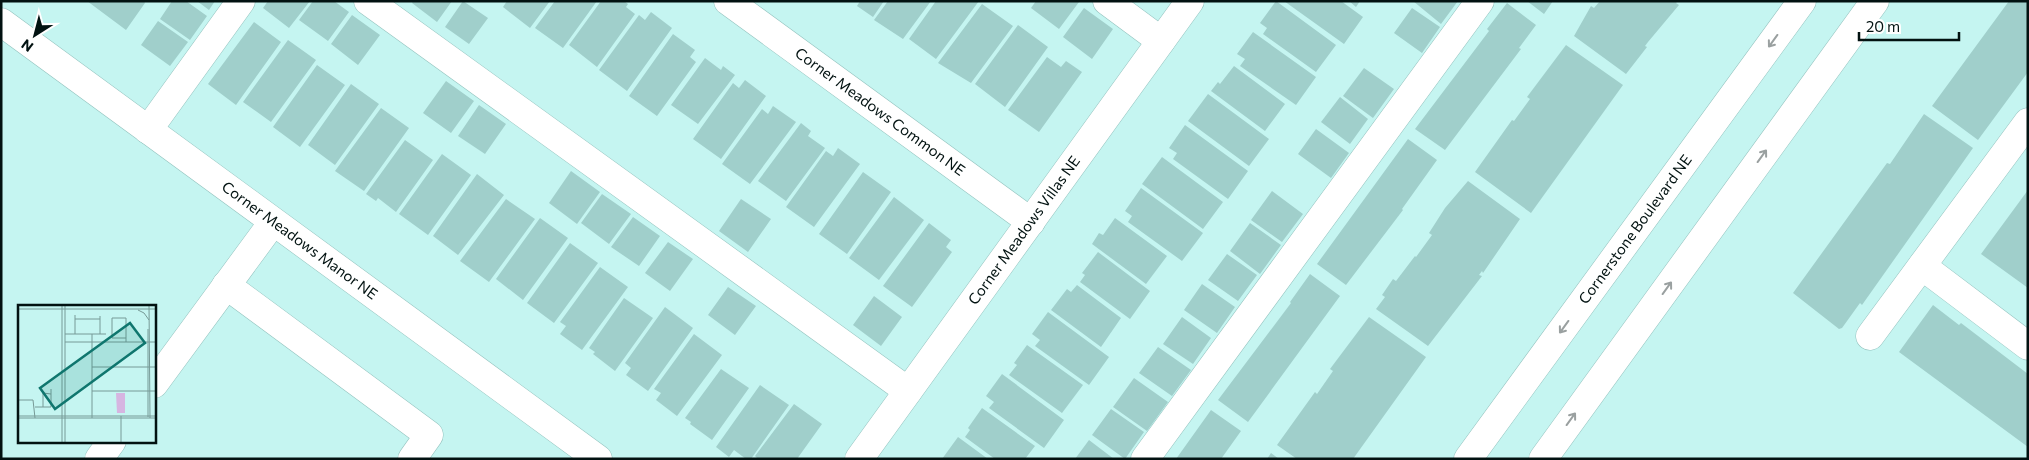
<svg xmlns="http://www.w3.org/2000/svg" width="2029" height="460" font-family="Commissioner,sans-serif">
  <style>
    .building { fill: #a0cfcb }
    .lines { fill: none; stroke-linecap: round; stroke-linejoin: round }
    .minor-casing { stroke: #94c3bf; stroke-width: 29 }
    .minor { stroke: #fff; stroke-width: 28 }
    .oneway { stroke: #9aa0a0 }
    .labels { text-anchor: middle; stroke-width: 5; stroke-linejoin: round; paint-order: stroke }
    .street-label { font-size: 15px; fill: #021211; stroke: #fff }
    .inset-road { fill: none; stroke: #779a97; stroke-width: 1 }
    .view { fill: #0f766e; fill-opacity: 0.15; stroke: #0f766e; stroke-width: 2.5 }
    .inset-edge { fill: none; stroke: #021211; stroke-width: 2.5 }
  </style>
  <rect width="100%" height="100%" fill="#c5f5f1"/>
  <path class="building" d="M87 1H144L145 3 126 30Z
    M172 1H186L207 16 190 40 160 19Z
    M197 1H215L209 10Z
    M268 1H310L289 28 263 8Z
    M313 1H334L349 12 328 41 299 20Z
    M413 1H452L437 22 412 3Z
    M463 1 488 18 469 44 445 27Z
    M507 1H550L530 28 503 7Z
    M555 1H597L563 48 535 28Z
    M601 1H624L628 4 626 7 635 14 597 67 569 45Z
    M860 1H884L873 17 857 6Z
    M888 1H931L903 39 874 20Z
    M936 1H979L936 59 909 39Z
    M1036 1H1078L1079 2 1059 29 1031 8Z
    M1276 1 1336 45 1316 72 1263 34 1267 28 1260 23Z
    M1284 1H1341L1363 17 1344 44Z
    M1349 1H1360L1356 7Z
    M1413 1H1458L1441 24Z
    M1527 1H1553L1544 14Z
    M1600 1H1678L1676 3 1679 5 1648 42 1645 46 1647 47 1626 74 1574 36 1591 6 1594 8Z
    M2009 1H2028V72L1978 140 1932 106Z
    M1507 3 1536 25 1519 48 1521 49 1445 150 1415 129 1489 31 1487 29Z
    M982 4 1013 26 971 83 938 63Z
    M1084 8 1113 29 1092 59 1063 37Z
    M1412 8 1440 27 1422 53 1394 33Z
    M651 12 672 28 627 91 599 70 639 15 645 20Z
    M352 15 380 35 358 65 331 44Z
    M158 21 188 42 170 66 141 45Z
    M254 22 281 42 236 105 208 84Z
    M1018 25 1048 47 1005 107 975 84Z
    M1253 32 1316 77 1296 105 1240 66 1245 59 1237 54Z
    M673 34 695 50 690 57 696 62 657 116 629 96Z
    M288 40 316 60 271 122 243 102Z
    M1566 45 1623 85 1531 213 1475 172 1512 120 1514 121 1530 99 1527 97Z
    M1047 57 1061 67 1066 61 1082 72 1039 132 1008 110Z
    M705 58 721 70 723 66 735 75 698 124 671 105Z
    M317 65 345 85 300 147 273 127Z
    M1234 66 1285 104 1265 131 1211 91 1218 82 1220 84Z
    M1364 68 1394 89 1373 118 1343 96Z
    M745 80 766 96 721 159 693 139 733 83 739 88Z
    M446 81 474 101 451 133 423 113Z
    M351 84 379 104 335 165 308 145Z
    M1208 94 1269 139 1249 166 1188 121Z
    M1340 97 1368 119 1350 144 1321 122Z
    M479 105 506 124 485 154 458 136Z
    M773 106 796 122 750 184 722 164 762 109 768 114Z
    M381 108 409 128 364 191 335 171Z
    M1924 114 1973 148 1862 305 1860 303 1842 328 1839 329 1793 293 1887 163 1890 164Z
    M801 123 811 131 808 136 825 148 786 201 758 181Z
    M1185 125 1248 171 1228 199 1173 159 1177 153 1169 148Z
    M1316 129 1349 153 1331 178 1298 154Z
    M1408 139 1437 160 1402 209 1403 210 1346 285 1317 264Z
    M405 140 433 160 396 212 378 198 376 201 366 194Z
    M838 148 860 164 814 227 786 207 826 151 833 156Z
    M442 154 471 175 428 235 399 214Z
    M1162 157 1223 202 1203 229 1142 184Z
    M571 171 600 192 577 224 549 203Z
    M863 172 891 192 847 254 819 234Z
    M477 174 504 195 458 255 433 236Z
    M1468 181 1520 219 1483 273 1482 271 1479 275 1482 276 1428 346 1376 309 1385 297 1382 295 1393 279 1396 281 1415 256 1416 257 1432 235 1429 233 1445 208Z
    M1141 188 1203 233 1182 261 1128 222 1132 216 1125 211Z
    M2028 190V288L1981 254Z
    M1272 191 1303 214 1282 242 1251 220Z
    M602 194 631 214 609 244 581 223Z
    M894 197 924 220 879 280 849 258Z
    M506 199 535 219 489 282 460 261Z
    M741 199 771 219 748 252 719 231Z
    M633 217 660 236 639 266 611 247Z
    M540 218 568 238 523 300 496 279Z
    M1115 218 1167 256 1146 284 1092 244 1099 233 1103 235Z
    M929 223 951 240 946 247 952 252 912 307 883 286Z
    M1250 223 1281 245 1260 274 1230 251Z
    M668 242 693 259 670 291 645 273Z
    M570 243 598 263 554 323 527 303Z
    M1098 252 1150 291 1130 319 1080 282 1085 275 1082 273Z
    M1227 254 1257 275 1238 301 1208 280Z
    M600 267 628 287 582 350 560 334 566 326 560 322Z
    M1310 274 1340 296 1248 422 1218 400 1291 303 1290 302Z
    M1202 284 1235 307 1217 333 1184 310Z
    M1077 285 1121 318 1101 347 1051 310 1067 289 1071 292Z
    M728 287 756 306 735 335 708 315Z
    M874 296 902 317 881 346 853 325Z
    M624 298 653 318 615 371 593 354 595 352 589 348Z
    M1933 305 1959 325 1961 323 2028 374V447L1899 352Z
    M665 307 693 328 648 391 626 375 631 368 625 363Z
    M1048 312 1109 357 1089 385 1035 346 1040 340 1032 334Z
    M1182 317 1211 338 1193 364 1163 344Z
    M1369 317 1426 357 1353 459H1297L1277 445 1315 392 1317 394 1333 371 1330 369Z
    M694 334 722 355 677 416 656 400 661 393 654 389Z
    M1027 345 1083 385 1062 413 1009 375 1017 365 1014 363Z
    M1158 347 1191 370 1172 396 1139 373Z
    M721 369 749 388 712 440 690 424 691 422 685 418Z
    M1002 374 1064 420 1044 448 989 408 994 402 986 396Z
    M1134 378 1168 402 1147 431 1113 407Z
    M760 385 789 405 751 459H746L734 450 729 457 716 447Z
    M794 404 822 424 797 459H758L755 456Z
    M982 408 1035 446 1025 459H995L965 437 970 430 968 428Z
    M1111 409 1144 432 1125 459 1092 435Z
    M1211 410 1241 431 1221 459H1176Z
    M958 437 988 459H942Z
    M1089 440 1114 459H1075Z
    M1271 453 1279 459H1267Z"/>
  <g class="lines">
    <g class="minor-casing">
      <g id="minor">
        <path d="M368 1 908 391"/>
        <path id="s1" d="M728 1 1031 222"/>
        <path d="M1107 1 1161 41"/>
        <path id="s2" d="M1 22 598 459"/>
        <path d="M148 130 241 1"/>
        <path d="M1922 266 2028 346"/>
        <path d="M226 285 429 435 412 459"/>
        <path d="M1870 336 2028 122"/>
        <path d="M154 384 273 222"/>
        <path d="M99 459 112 441"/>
        <path id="s3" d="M859 459 1190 1"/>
        <path d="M1145 459 1480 1"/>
        <path id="s4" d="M1468 459 1802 1"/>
        <path d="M1543 459 1875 1"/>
      </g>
    </g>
    <use href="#minor" class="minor"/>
  </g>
  <defs><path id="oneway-shaft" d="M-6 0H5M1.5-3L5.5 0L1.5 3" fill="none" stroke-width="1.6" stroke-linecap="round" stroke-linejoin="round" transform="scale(1.25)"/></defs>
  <g class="oneway">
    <use href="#oneway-shaft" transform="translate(1773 41) rotate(126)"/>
    <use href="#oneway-shaft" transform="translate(1762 156) rotate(-54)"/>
    <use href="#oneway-shaft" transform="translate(1667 288) rotate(-54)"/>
    <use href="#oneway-shaft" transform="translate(1564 327) rotate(126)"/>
    <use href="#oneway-shaft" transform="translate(1571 419) rotate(-54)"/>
  </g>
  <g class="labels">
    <g class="street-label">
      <text dy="5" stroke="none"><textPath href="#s1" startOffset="188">Corner Meadows Common NE</textPath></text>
      <text dy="5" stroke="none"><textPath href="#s3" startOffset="282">Corner Meadows Villas NE</textPath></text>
      <text dy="5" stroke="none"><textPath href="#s4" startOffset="284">Cornerstone Boulevard NE</textPath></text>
      <text dy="5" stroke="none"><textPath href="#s2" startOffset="370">Corner Meadows Manor NE</textPath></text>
    </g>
  </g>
  <g transform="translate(18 305)">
    <rect width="138" height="138" fill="#c5f5f1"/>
    <path d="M98 88H107V108H99Z" fill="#d6b5e1"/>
    <path class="inset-road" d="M44 0V137M47 0V137M131 0 132 113M0 4H138M120 5 126 8 131 15M82 11V29M57 14H82M47 29H88M57 29V10M47 37H138M108 37V13H94V33H108M74 62H138M74 86H138M0 95H15L17 113M17 102H33V84M25 102V88L33 89M0 111H138M130 112V24M0 113H138M74 113V29M103 137V111"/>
    <path class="view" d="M112 18 127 38 37 104 22 83Z"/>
    <rect width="138" height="138" class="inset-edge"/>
  </g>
  <rect width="2029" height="460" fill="none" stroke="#021211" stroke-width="5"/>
  <g transform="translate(35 35) rotate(216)" stroke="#ffffff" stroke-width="4" paint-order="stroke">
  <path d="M0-4L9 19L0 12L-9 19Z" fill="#021211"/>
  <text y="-8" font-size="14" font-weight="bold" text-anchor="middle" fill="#021211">N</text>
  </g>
  <path d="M1859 32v8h100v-8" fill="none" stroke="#021211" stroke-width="2.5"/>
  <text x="1866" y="32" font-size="15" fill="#021211" stroke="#ffffff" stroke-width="4" paint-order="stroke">20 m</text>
</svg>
